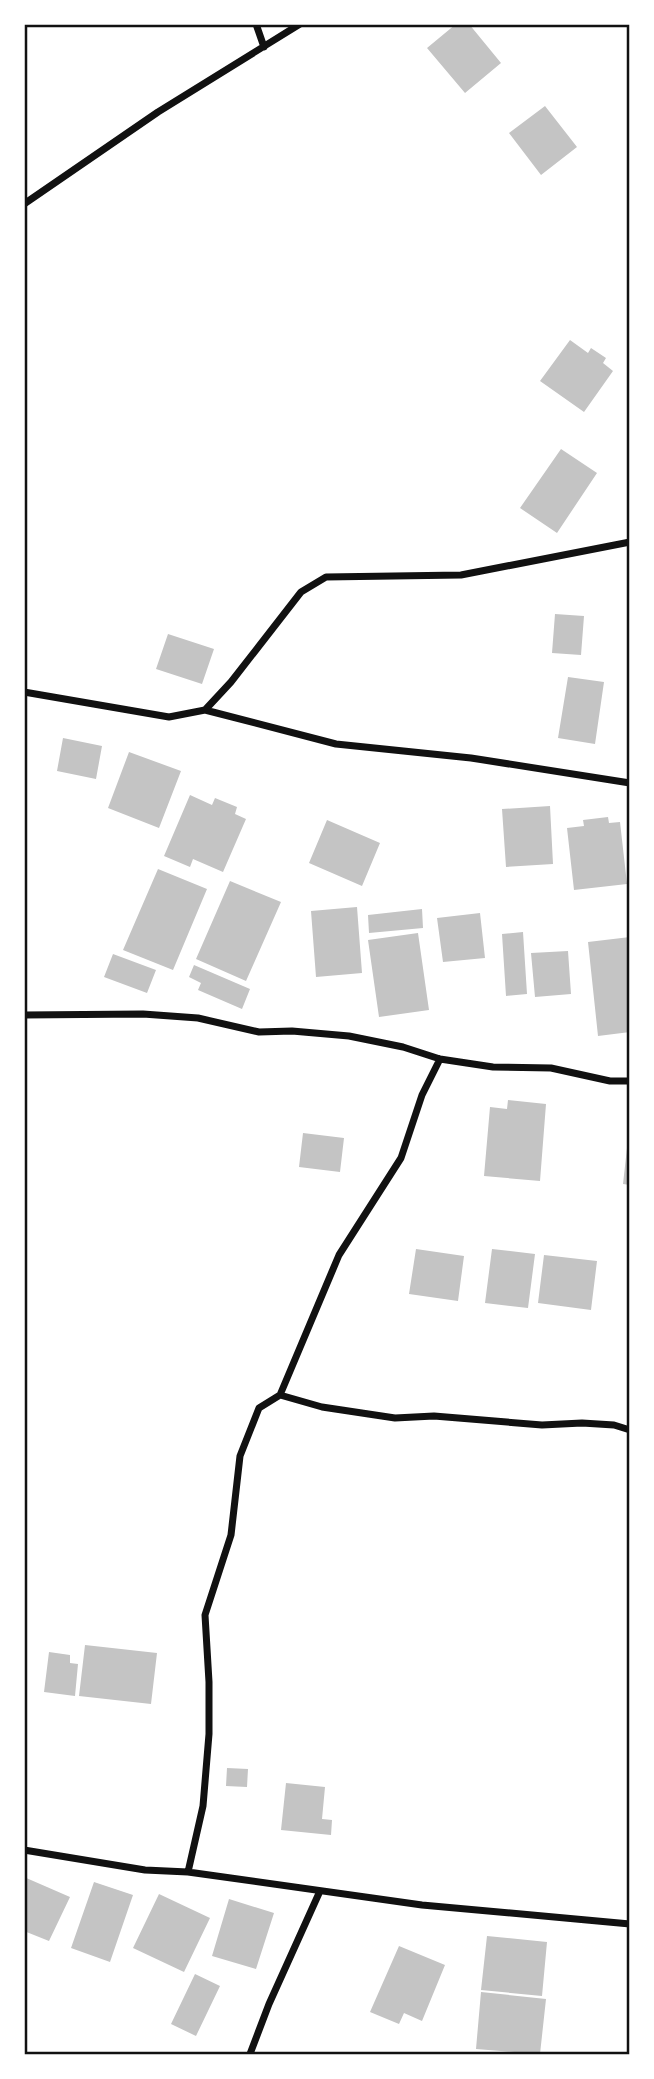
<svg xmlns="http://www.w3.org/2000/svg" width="654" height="2079" font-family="'Roboto Serif',serif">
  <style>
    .building { fill: #c4c4c4 }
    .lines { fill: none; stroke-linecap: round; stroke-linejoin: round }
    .minor { stroke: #111; stroke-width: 7 }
    .neatline { fill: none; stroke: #111; stroke-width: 2.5 }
  </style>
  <rect width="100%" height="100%" fill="#fff"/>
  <path class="building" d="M456 24H469L501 63 465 93 427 48Z
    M545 106 577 147 541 175 509 133Z
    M570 340 588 353 591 348 606 358 603 363 613 371 584 412 540 381Z
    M561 449 597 473 557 533 520 508Z
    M555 614 584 616 581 655 552 653Z
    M168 634 214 649 202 684 156 669Z
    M568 677 604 682 595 744 558 738Z
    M63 738 102 746 96 779 57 771Z
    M129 752 181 771 159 828 108 808Z
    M190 795 212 805 215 798 237 807 235 814 246 819 223 872 193 859 190 867 164 856Z
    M550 806 553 864 506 867 502 809Z
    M608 817 609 823 620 822 627 884 574 890 567 828 584 826 583 820Z
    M327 820 380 843 362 886 309 863Z
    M158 869 207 889 173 970 123 950Z
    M230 881 281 902 246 981 196 959Z
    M357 907 362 973 316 977 311 911Z
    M422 909 423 928 369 933 368 915Z
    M480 913 485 958 443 962 437 918Z
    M523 932 527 994 506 996 502 934Z
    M418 933 429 1010 379 1017 368 940Z
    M630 937V1032L598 1036 588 942Z
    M568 951 571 994 535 997 531 953Z
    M113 954 156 970 147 993 104 977Z
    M194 965 250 989 242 1009 198 990 201 983 189 977Z
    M508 1100 546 1104 540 1181 484 1176 490 1107 507 1109Z
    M303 1133 344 1138 340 1172 299 1167Z
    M628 1139H630V1185L623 1184Z
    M416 1249 464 1256 458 1301 409 1294Z
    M492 1249 535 1254 528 1308 485 1303Z
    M544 1255 597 1261 591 1310 538 1303Z
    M85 1645 157 1653 151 1704 79 1696Z
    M49 1652 70 1655V1663L78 1664 75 1696 44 1692Z
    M227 1768 248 1769 247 1787 226 1786Z
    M286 1783 325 1787 322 1819 332 1820 331 1835 281 1830Z
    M24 1877 70 1897 49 1941 24 1931Z
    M94 1882 133 1895 110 1962 71 1948Z
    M159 1894 210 1918 184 1972 133 1948Z
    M229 1899 274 1913 256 1969 212 1956Z
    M487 1936 547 1942 542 1996 481 1990Z
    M399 1946 445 1965 422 2021 404 2013 399 2024 370 2012Z
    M195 1974 220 1986 196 2036 171 2024Z
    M481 1992 546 1999 540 2054 476 2049Z"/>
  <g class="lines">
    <path class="minor" d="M256 24 264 47
      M24 204 158 112 300 24
      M24 692 169 717 205 710 231 682 301 592 326 577 461 575 630 542
      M205 710 336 744 471 758 630 783
      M24 1015 143 1014 198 1018 259 1032 292 1031 349 1036 403 1047 440 1059 493 1067 551 1068 610 1081H630
      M280 1395 339 1255 401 1158 422 1095 440 1059
      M24 1850 145 1870 188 1872 422 1905 630 1924
      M188 1872 203 1806 209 1734V1682L205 1615 231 1535 240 1456 259 1408 280 1395 322 1407 395 1418 434 1416 542 1425 582 1423 614 1425 630 1430
      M250 2054 269 2004 320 1891"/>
  </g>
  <rect width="654" height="2079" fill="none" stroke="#ffffff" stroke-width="52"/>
  <rect x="26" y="26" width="602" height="2027" class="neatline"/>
</svg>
